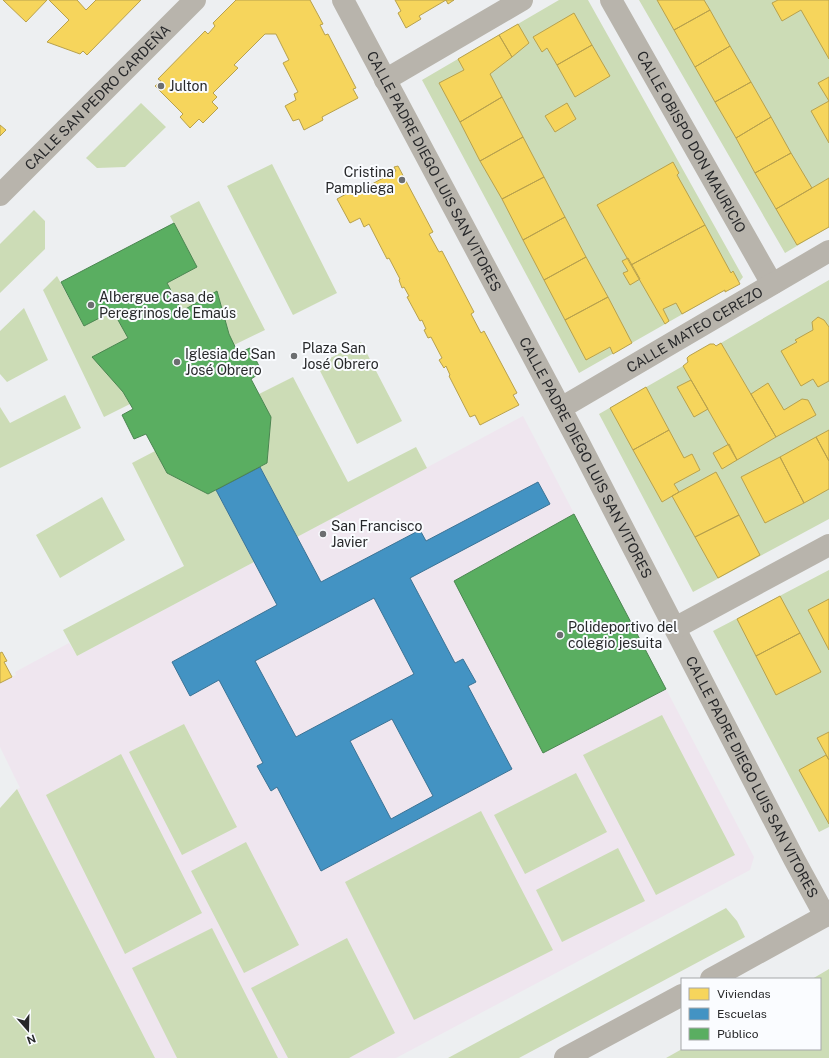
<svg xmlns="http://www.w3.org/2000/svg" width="829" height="1058" font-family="'Public Sans',sans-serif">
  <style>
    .education { fill: #efe6ef }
    .green { fill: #ccdcb6 }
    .homes { fill: #f6d55c; stroke: #b8a14d }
    .schools { fill: #4393c3; stroke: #3b7395; fill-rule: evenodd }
    .public { fill: #5aae61; stroke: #4b8650 }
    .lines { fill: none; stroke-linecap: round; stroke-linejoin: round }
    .minor { stroke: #b8b4ac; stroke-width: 22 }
    .poi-dot { fill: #6c6e70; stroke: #fafcff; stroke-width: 1.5 }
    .labels { text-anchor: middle; stroke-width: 4; stroke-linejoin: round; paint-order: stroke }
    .poi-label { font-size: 14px; fill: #27282a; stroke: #fafcff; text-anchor: start }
    .street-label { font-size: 14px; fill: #27282a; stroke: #fafcff }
  </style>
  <rect width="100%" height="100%" fill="#edeff1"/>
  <path class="education" d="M523 416 754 857 750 870 396 1058H155L17 789 20 788 0 747V683L16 675 15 672 69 643 77 656 254 562 216 490 260 467 297 537Z"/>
  <path class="green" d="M559 0H588L743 277 739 282 579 373 422 80Z
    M639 0H829V227L785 253Z
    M141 103 166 127 125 167 97 168 86 158Z
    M272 164 337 293 293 315 227 186Z
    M199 201 265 330 234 345 229 334 217 291 182 311 167 283 197 267 170 216Z
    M34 210 45 221V249L0 293V244Z
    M57 276 84 326 113 311 128 338 123 392 130 404 104 417 43 290Z
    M829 280V519L693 592 599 414 683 366 737 459 776 437 721 343Z
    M24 308 48 360 7 382 0 374V331Z
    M361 342 402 421 357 444 317 365Z
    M293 377 348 482 416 447 427 468 297 537 260 467 267 463 271 417 259 394Z
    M65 395 81 428 0 468V407L10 423Z
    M155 451 167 473 208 494 216 490 254 562 77 656 63 630 184 566 132 463Z
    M102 497 125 540 60 578 36 535Z
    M829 570V827L819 832 713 631Z
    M662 715 735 855 656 895 583 755Z
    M184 724 237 827 182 855 129 752Z
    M121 754 202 913 125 954 46 795Z
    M576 773 607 832 525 874 494 815Z
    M17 789 155 1058H0V808Z
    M481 811 553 950 414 1020 345 882Z
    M246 842 299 945 244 973 191 871Z
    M618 848 645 901 562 942 536 890Z
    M726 908 737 921 745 937 519 1058H448Z
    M212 928 278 1058H177L132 968Z
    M347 938 395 1033 349 1058H288L251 988Z
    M829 969V1058H666L682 1049H820V979H812Z"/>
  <path class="homes" d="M3 0H47L26 22Z
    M49 0H77L86 10 96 0H141L87 55 83 51 80 54 47 42 69 20Z
    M236 0H310L323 24 320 25 325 35 328 34 356 88 353 89 358 98 322 117 323 120 304 130 299 119 293 121 285 106 296 100 294 94 298 92 283 63 289 60 276 34H265L234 65 238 68 213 93 217 97 212 102 218 108 203 123 199 119 190 128 180 117 183 114 155 86 161 81 158 79 205 31 208 34 215 26 213 23Z
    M395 0H454L448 4 446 0 419 16 421 19 406 28 398 13 401 11Z
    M657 0H704L710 10 674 30Z
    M778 0H829V59L801 10 782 21 772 3Z
    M710 10 730 46 695 67 674 30Z
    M574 13 592 45 557 65 547 48 542 52 533 37Z
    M518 24 529 43 512 57 499 35Z
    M499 35 512 57 490 74 502 97 460 122 439 83 464 70 458 59Z
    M592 45 610 76 575 97 557 65Z
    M730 46 751 82 715 102 695 67Z
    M829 77V101L818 83Z
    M751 82 771 117 736 138 715 102Z
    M502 97 523 137 480 161 460 122Z
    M829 101V143L811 111Z
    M567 103 576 119 555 132 545 116Z
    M771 117 791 153 755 173 736 138Z
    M0 125 6 130 0 136Z
    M523 137 544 177 502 199 480 161Z
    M791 153 812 188 776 209 755 173Z
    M673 162 679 173 677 175 705 225 631 265 597 205Z
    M398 166 433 232 429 234 439 252 442 251 474 312 471 314 481 333 484 331 517 393 513 395 519 405 480 425 475 415 470 417 449 376 450 375 446 366 444 368 439 360 442 358 431 337 428 338 424 330 426 329 422 320 420 321 407 297 409 296 404 287 402 288 399 280 400 279 389 258 387 259 369 224 364 227 360 218 350 223 337 199 359 187 361 190 396 171 394 167Z
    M544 177 565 217 523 240 502 199Z
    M829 178V227L797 245 776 209Z
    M565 217 586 257 544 280 523 240Z
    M705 225 731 273 733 271 740 284 725 292V290L682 314 676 303 663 309 669 321 665 324 631 265Z
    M586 257 608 297 565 320 544 280Z
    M628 258 640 279 630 285 623 273 628 271 622 261Z
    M608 297 632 343 613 354 610 347 586 360 565 320Z
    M818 317 824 320 829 327V381L818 387 813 379 801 386 781 351 797 342 795 340 813 330 812 322Z
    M721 343 776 437 737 460 683 366 688 362 687 358 689 356 710 344H714L716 346Z
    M691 380 708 409 694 417 677 387Z
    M768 383 784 410 802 399 808 400 816 415 776 437 751 394Z
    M646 387 669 430 633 450 610 408Z
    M669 430 684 458 692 454 700 470 674 484 679 492 662 502 633 450Z
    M829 430V461L816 437Z
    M816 437 829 461V489L804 503 780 457Z
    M729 444 737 460 722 469 713 453Z
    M780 457 804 503 765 523 741 477Z
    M716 472 739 515 695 537 672 496Z
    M739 515 760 555 718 578 695 537Z
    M780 596 800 633 756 656 737 619Z
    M829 599V650L808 610Z
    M800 633 821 672 776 695 756 656Z
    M2 652 7 661 4 662 12 677 0 683V653Z
    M829 732V760L817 738Z
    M826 755 829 760V824L799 770Z"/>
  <path class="schools" d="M260 467 321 582 420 530 426 541 538 482 550 504 410 578 455 663 463 659 476 682 468 686 512 769 321 871 277 787 271 791 257 766 263 763 219 680 190 696 172 662 277 605 216 490ZM374 598 414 674 296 737 255 661ZM392 719 433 796 391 819 350 741Z"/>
  <path class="public" d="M174 223 197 267 167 283 182 311 217 291 229 334 238 353 250 348 262 372 251 379 271 417 267 463 208 494 167 473 146 434 134 439 122 415 133 409 123 392 92 357 128 338 113 311 84 326 61 282Z
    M574 514 666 689 543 753 454 581Z"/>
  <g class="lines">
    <g class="minor">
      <path id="s1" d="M343 0 579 443 794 859 825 916"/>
      <path id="s2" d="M611 0 772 284"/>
      <path d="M385 80 522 0"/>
      <path id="s3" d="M0 195 195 0"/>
      <path id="s4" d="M561 408 829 251"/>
      <path d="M675 628 829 545"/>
      <path d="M711 979 829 914"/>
      <path d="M565 1058 682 995"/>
    </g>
  </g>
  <g class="poi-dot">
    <circle cx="161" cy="86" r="4"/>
    <circle cx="402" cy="180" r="4"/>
    <circle cx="91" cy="305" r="4"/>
    <circle cx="294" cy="356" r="4"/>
    <circle cx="177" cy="362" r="4"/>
    <circle cx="323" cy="534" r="4"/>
    <circle cx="560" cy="635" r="4"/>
  </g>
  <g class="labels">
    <g class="poi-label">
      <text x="169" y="91">Julton</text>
      <text x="394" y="177" text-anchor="end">Cristina<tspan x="394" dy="16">Pampliega</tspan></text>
      <text x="99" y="302">Albergue Casa de<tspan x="99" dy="16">Peregrinos de Emaús</tspan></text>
      <text x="302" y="353">Plaza San<tspan x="302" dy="16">José Obrero</tspan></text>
      <text x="185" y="359">Iglesia de San<tspan x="185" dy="16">José Obrero</tspan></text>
      <text x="331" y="531">San Francisco<tspan x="331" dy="16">Javier</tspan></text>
      <text x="568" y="632">Polideportivo del<tspan x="568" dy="16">colegio jesuita</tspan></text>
    </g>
    <g class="street-label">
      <text dy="5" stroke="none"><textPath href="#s3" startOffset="138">CALLE SAN PEDRO CARDEÑA</textPath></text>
      <text dy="5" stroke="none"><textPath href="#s2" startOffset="163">CALLE OBISPO DON MAURICIO</textPath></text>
      <text dy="5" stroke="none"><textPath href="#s1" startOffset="194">CALLE PADRE DIEGO LUIS SAN VITORES</textPath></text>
      <text dy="5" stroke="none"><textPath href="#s4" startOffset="155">CALLE MATEO CEREZO</textPath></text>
      <text dy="5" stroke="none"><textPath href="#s1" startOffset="518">CALLE PADRE DIEGO LUIS SAN VITORES</textPath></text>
      <text dy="5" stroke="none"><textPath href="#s1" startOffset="878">CALLE PADRE DIEGO LUIS SAN VITORES</textPath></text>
    </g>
  </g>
  <rect x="681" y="978" width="140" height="72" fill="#fafcff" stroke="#a6a7aa"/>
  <rect x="689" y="988" width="20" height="12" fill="#f6d55c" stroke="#a6a7aa"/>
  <text x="717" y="998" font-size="12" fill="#27282a">Viviendas</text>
  <rect x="689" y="1008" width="20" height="12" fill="#4393c3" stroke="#a6a7aa"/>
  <text x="717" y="1018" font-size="12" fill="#27282a">Escuelas</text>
  <rect x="689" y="1028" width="20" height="12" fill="#5aae61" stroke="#a6a7aa"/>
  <text x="717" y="1038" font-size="12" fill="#27282a">Público</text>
  <g transform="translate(28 1030) rotate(160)" stroke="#fafcff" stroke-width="3" paint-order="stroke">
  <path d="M0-3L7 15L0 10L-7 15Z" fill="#27282a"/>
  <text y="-6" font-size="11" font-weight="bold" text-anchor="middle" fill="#27282a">N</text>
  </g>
</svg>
